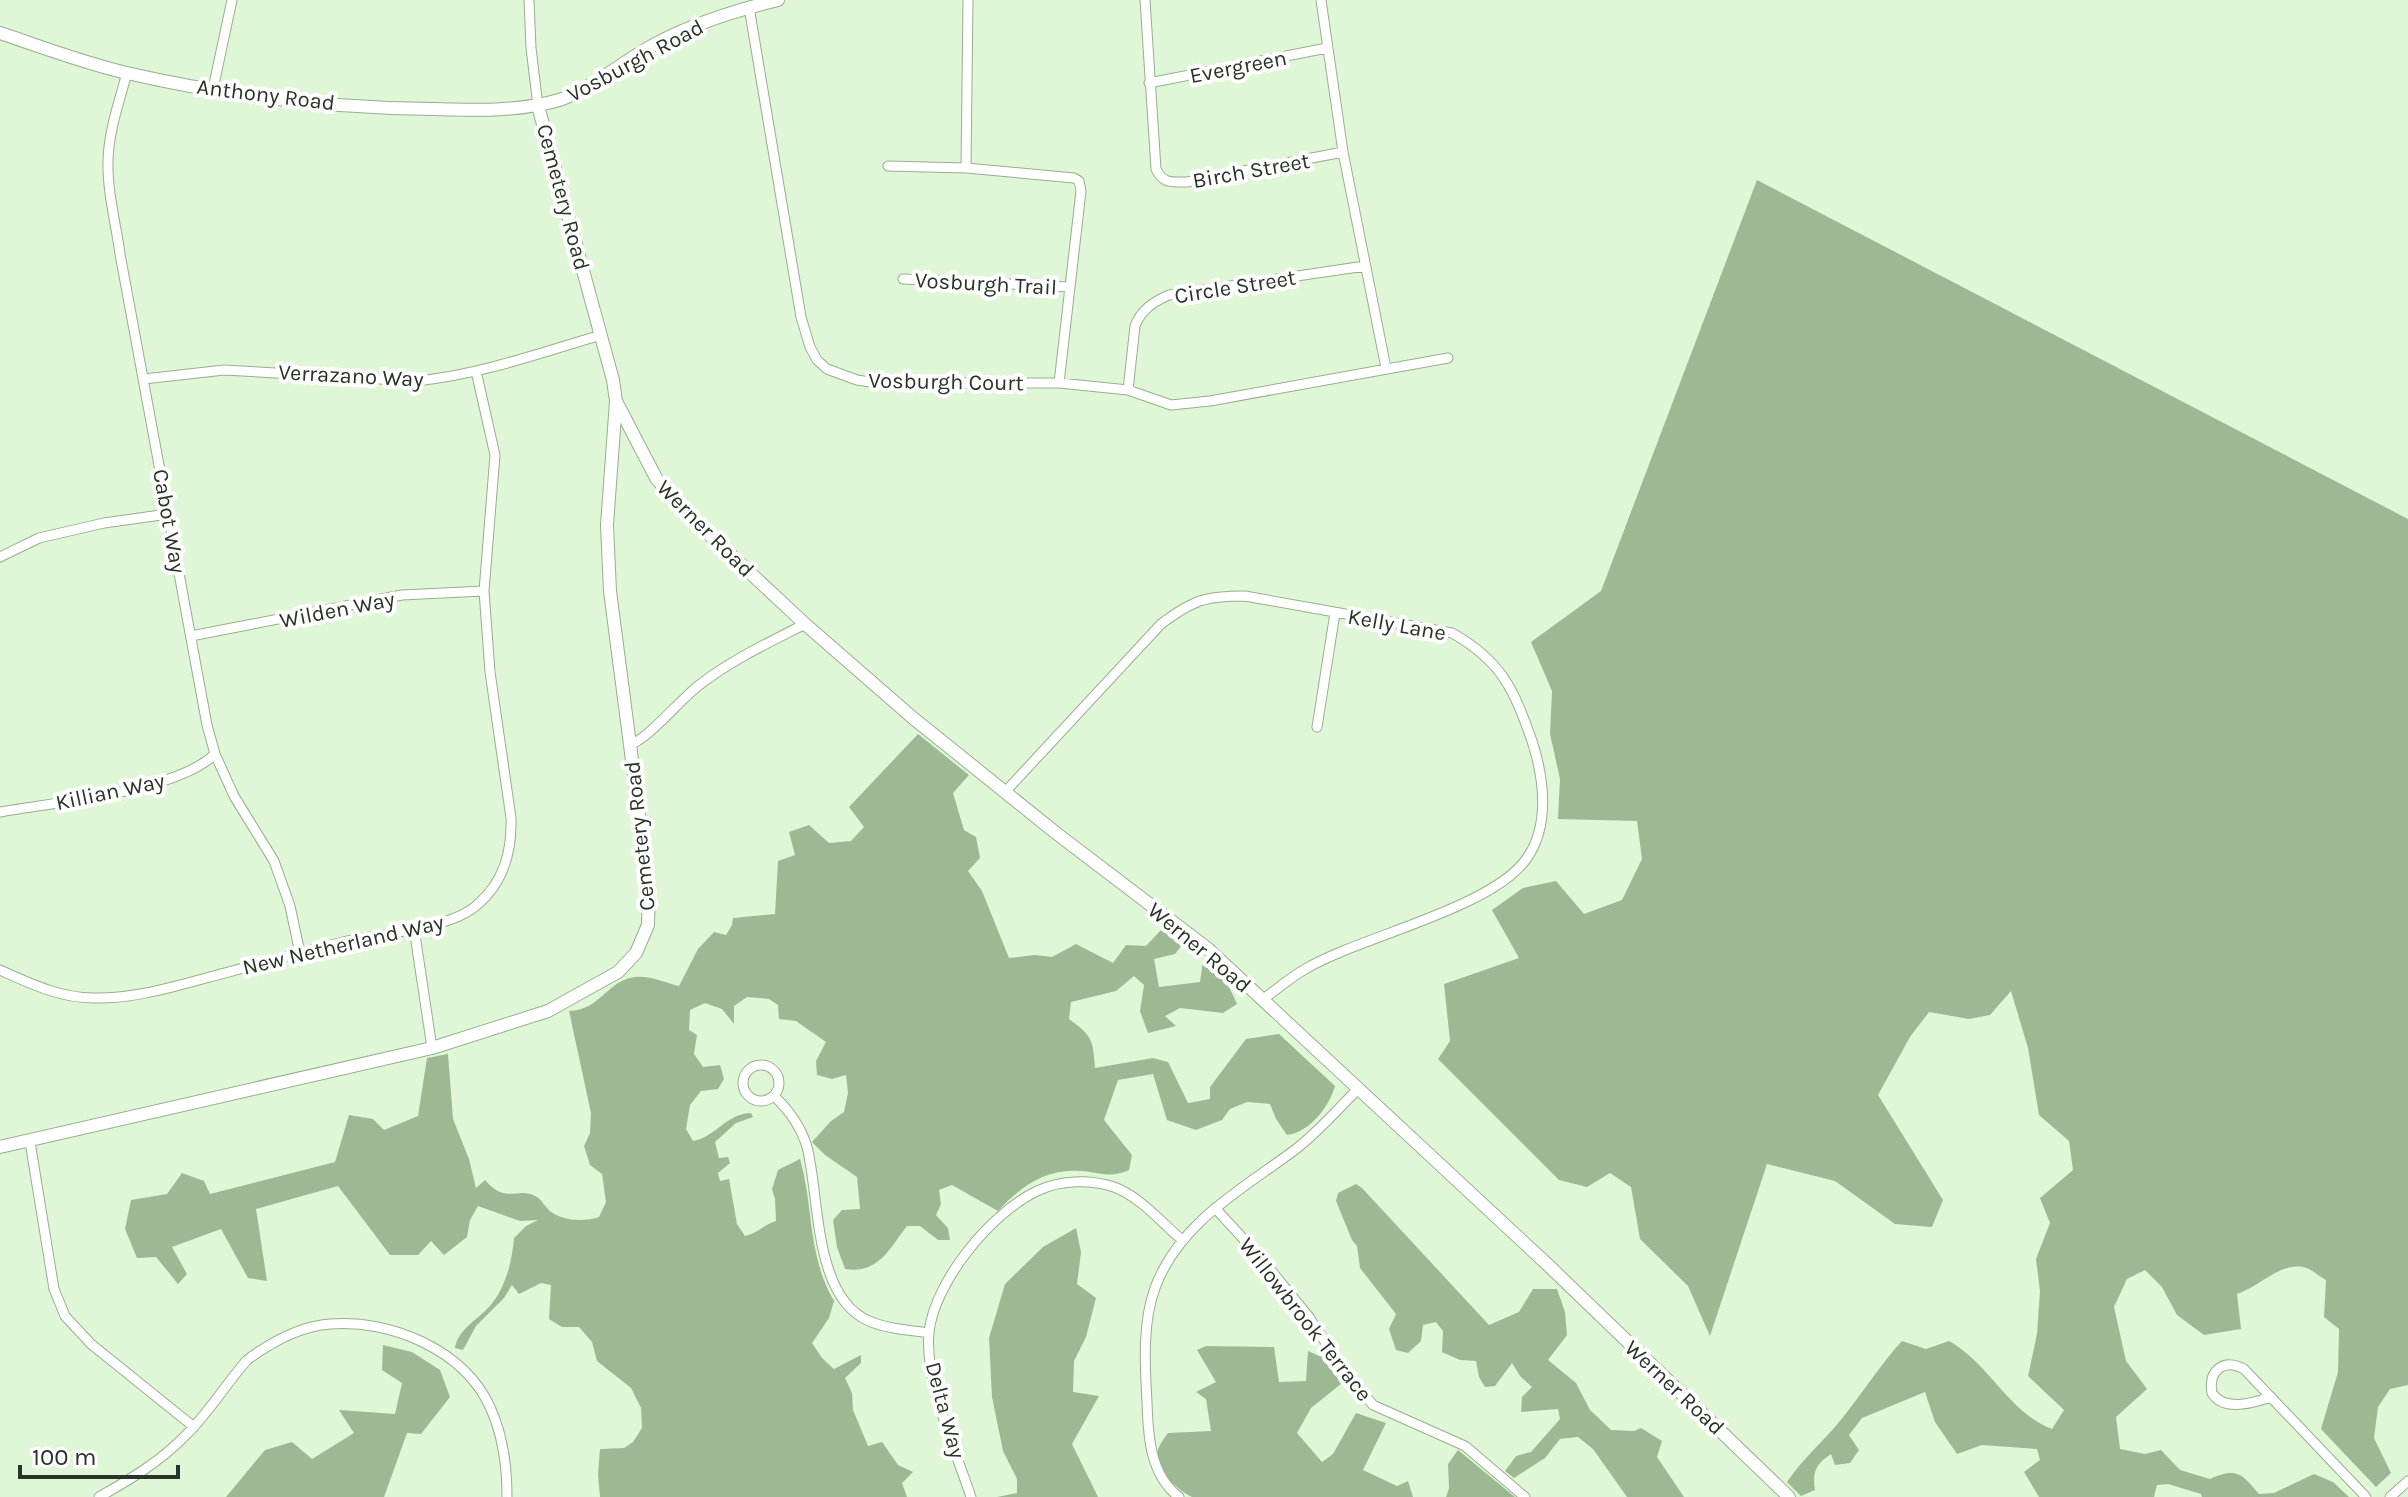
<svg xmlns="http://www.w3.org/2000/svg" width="2408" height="1497" font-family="Karla,sans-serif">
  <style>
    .forest { fill: #9db993 }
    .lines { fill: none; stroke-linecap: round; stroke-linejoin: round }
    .minor-casing { stroke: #98ae90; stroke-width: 11 }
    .tertiary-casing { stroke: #98ae90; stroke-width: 14 }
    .minor { stroke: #fff; stroke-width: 9 }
    .tertiary { stroke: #fff; stroke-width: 12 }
    .labels { text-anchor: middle; stroke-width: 8; stroke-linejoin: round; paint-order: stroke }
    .street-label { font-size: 22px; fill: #2a3327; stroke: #fff }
  </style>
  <rect width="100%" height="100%" fill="#dff7d7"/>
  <path class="forest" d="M1757 180 2408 519V1385L2390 1389 2378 1407 2374 1438 2391 1473 2376 1487 2321 1429 2338 1372 2339 1329 2324 1317 2326 1280C2320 1277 2310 1268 2303 1267 2279 1263 2259 1287 2237 1294L2241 1329 2204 1335 2177 1315 2162 1287 2145 1270 2127 1279 2114 1307 2126 1361 2147 1389 2116 1417 2120 1449 2145 1454 2161 1450 2180 1470 2210 1479C2237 1467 2242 1474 2259 1494L2274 1493 2314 1474 2333 1482 2349 1497H2202L2201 1494 2168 1484 2157 1485 2154 1497H2039L2024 1472 2040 1460 2037 1449 1982 1445 1957 1454 1935 1422 1925 1392 1862 1418 1849 1435 1859 1450 1850 1463 1835 1465 1831 1454C1816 1464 1812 1472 1815 1490L1801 1496 1787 1482C1803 1458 1826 1439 1844 1416 1864 1391 1880 1365 1902 1341L1926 1349 1949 1341C1989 1363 2009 1413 2052 1429L2064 1410 2028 1376 2037 1334 2040 1291 2036 1259 2050 1223 2040 1198 2073 1170 2069 1141 2039 1115 2028 1048 2011 991 1990 1015 1969 1019 1929 1012 1910 1037 1878 1095 1943 1200 1932 1227 1895 1224 1835 1181 1767 1164 1710 1336 1688 1286 1640 1239 1631 1187 1610 1173 1587 1187 1559 1180 1438 1059 1450 1041 1444 984 1519 958 1492 910 1523 888 1556 881 1584 914 1622 900 1642 859 1637 821 1558 819 1560 779 1550 734 1552 691 1531 642 1601 591Z
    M918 734 969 775 953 793 964 830 976 837 980 858 968 871 982 891 1009 958 1035 955 1052 957 1076 944 1113 963 1126 945 1146 946 1162 929 1175 932 1185 941 1175 954 1154 959 1159 987 1200 982 1203 961 1224 976 1237 1004 1223 1013 1180 1008 1165 1016 1176 1026 1148 1033 1140 1011 1144 985 1134 976 1116 991 1071 1002 1069 1019C1092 1036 1093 1039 1095 1068L1153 1058 1168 1062 1188 1103 1210 1099V1087L1246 1039 1279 1034 1335 1086C1329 1107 1310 1132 1287 1135L1276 1119 1270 1104 1247 1102 1230 1109 1222 1120 1196 1130 1167 1120 1153 1074 1118 1080 1104 1120 1132 1155 1129 1170C1108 1179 1101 1172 1080 1171 1046 1168 1020 1187 998 1211L952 1185 939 1190 941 1204 936 1215 948 1228 950 1240H938L920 1226H907C889 1249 879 1274 845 1269L837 1247 833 1220 842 1210 860 1209 857 1177 825 1155 812 1142 831 1121 844 1112 848 1093 846 1075 832 1079 817 1075 816 1061 826 1042 796 1021 779 1019 778 1005 769 999 747 997 734 1006V1024L722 1009 705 1003 690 1010 689 1030 697 1035 694 1054 703 1067 720 1065 724 1079 718 1089 701 1091 690 1105 686 1129 693 1141C715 1137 728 1113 751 1113L753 1117 736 1123 715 1142 719 1158 728 1157 730 1163 718 1173 720 1181 729 1179 737 1224 745 1236C760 1232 763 1225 776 1221L775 1199 772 1189 778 1170 800 1159C814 1208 807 1255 834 1301L829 1318 812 1343 822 1358 834 1369 861 1355V1363L845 1378 852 1393 853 1410 868 1446 882 1442 898 1465 913 1472 902 1483 907 1497H600L598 1475 600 1449 624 1448 633 1442 642 1428 641 1408 631 1388 597 1361 592 1342 579 1327H562L549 1319 551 1285 541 1283 519 1294 512 1285 504 1298 476 1326 463 1350 455 1348C458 1330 474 1322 486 1310 505 1292 512 1262 514 1238L526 1226 538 1220 520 1221 478 1206 470 1220 467 1237 444 1255 431 1241 418 1255H390L338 1186 256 1209 267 1281 248 1278 221 1229 172 1247 187 1274 178 1284 156 1257 137 1258 125 1229 131 1200 167 1194 182 1173 204 1181 210 1194 335 1162 349 1115 373 1119 384 1130 418 1116 427 1058 448 1054 453 1119 469 1159 476 1188 485 1180C507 1206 518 1185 537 1197 542 1200 545 1207 550 1211 562 1221 584 1222 599 1217L606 1202 602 1174 590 1165 584 1146 590 1133 591 1113 569 1011C601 1010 606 981 635 977 649 975 667 983 679 986L698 949 714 932 726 935 732 925 733 918 775 914 778 861 795 855 789 832 809 825 829 843 851 841 864 827 849 807Z
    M1356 1184 1362 1188 1489 1325 1519 1312 1533 1289H1557L1565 1312 1567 1335 1548 1360 1576 1383 1590 1410 1611 1430 1634 1431 1641 1428 1662 1441 1657 1457 1684 1497H1627L1593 1449 1578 1437 1560 1439 1545 1458 1514 1478 1505 1471 1516 1456 1531 1452 1560 1419 1558 1409 1521 1412 1522 1397 1532 1387 1520 1376 1512 1363 1495 1386 1485 1387 1479 1377 1476 1361 1460 1360 1442 1352 1443 1331 1436 1322 1423 1325 1421 1341 1408 1353 1396 1350 1389 1329 1396 1314 1360 1268 1357 1246 1352 1240 1336 1201 1338 1193Z
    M1076 1228 1081 1252 1077 1284 1096 1298 1086 1337 1074 1361 1073 1392 1099 1396 1072 1444 1098 1497H997L1017 1493V1479L1003 1451 992 1397 989 1338 1005 1284 1043 1247Z
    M383 1345 412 1352 440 1370 450 1397 421 1434 407 1433 384 1497H226L265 1450 292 1442 312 1459 354 1433 339 1410 395 1414 402 1383 382 1370Z
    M1206 1346 1274 1347 1279 1382 1306 1381 1308 1351 1326 1359 1341 1384 1311 1408 1297 1433 1322 1462 1333 1454 1356 1413 1386 1423 1363 1470 1397 1486 1408 1481 1413 1497H1192C1177 1489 1155 1471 1158 1450 1159 1445 1165 1437 1168 1433L1211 1431 1206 1399 1196 1392 1216 1382 1197 1350Z
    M1458 1450 1515 1497H1446L1449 1488 1448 1464Z"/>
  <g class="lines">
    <g class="minor-casing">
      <path id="minor" d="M529 0 531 48 538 106
        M1145 0 1156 169C1163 184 1172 182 1187 182L1343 152
        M1321 0 1343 152 1386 368
        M749 7 801 317 810 347 817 360 827 369 857 380 877 383H1059L1128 390 1171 405 1210 401 1448 358
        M127 73C119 102 109 130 108 160 107 191 116 224 120 254L207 725 215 754 234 796 274 861 290 906 300 953
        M1149 83 1327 48
        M213 89 232 0
        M888 166 966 168 1074 178 1079 181 1081 191 1059 383
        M966 168 968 0
        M903 279 1070 287
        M144 379 224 370 416 381C479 375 540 353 601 335
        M1128 390 1135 326C1141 310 1153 302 1169 295L1365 266
        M0 557 39 538 104 523 168 514
        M191 636 402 595 484 591
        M1317 727 1335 613
        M629 745C647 740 680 700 698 686 731 660 768 643 805 624
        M1005 792 1161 624C1193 600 1205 596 1245 596L1452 633C1502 661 1514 690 1532 741 1544 778 1550 825 1527 858 1493 908 1362 936 1307 968 1291 977 1277 989 1262 1000
        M0 812C56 802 176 792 215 754
        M414 928 432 1048
        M0 970C29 983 60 998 93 998 132 999 169 988 206 978 252 966 297 953 343 942 379 933 449 930 477 905 504 882 512 852 511 818L490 672 484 591 495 455 476 371
        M743 1083a18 18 0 1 1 36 0a18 18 0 1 1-36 0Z
        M774 1096C789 1110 801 1127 807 1147 820 1197 813 1297 869 1321 887 1329 909 1330 929 1333
        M30 1142 54 1289 65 1316 91 1344 194 1427
        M1215 1208 1260 1257 1309 1317 1343 1369 1373 1405 1465 1446 1525 1497
        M2271 1397C2253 1403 2224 1412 2212 1393 2208 1370 2224 1358 2244 1369L2366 1497
        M99 1497C131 1479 161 1461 187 1434 209 1412 226 1384 247 1360 270 1343 301 1326 330 1324 391 1319 464 1350 490 1407 503 1435 507 1466 507 1497
        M971 1497C956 1452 924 1379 929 1332 935 1281 991 1213 1037 1191 1060 1180 1089 1179 1114 1187 1139 1196 1161 1222 1181 1239
        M1179 1497C1150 1475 1148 1436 1147 1402 1145 1365 1142 1324 1155 1288 1179 1222 1243 1189 1296 1149 1318 1132 1337 1110 1357 1090
        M2390 1497 2408 1481"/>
    </g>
    <g class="tertiary-casing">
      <path id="tertiary" d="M0 33C42 47 84 63 127 73 226 96 332 108 433 109 475 110 518 112 559 100 586 92 622 63 648 48 688 25 733 11 778 0
        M616 401 656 478 684 511 805 624 913 718 1056 833 1207 948 1548 1265 1789 1497
        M0 1147 432 1048 548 1011 618 972 636 953 648 925 649 891 610 591 607 525 616 401 613 380 538 106"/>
    </g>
    <use href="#minor" class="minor"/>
    <use href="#tertiary" class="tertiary"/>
  </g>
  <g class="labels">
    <g class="street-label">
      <text transform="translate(635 60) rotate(-28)" y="8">Vosburgh Road</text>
      <text transform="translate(1238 66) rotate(-11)" y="8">Evergreen</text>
      <text transform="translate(266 94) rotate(7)" y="8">Anthony Road</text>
      <text transform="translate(1251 170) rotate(-10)" y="8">Birch Street</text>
      <text transform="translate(564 197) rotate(75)" y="8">Cemetery Road</text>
      <text transform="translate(986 283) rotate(3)" y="8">Vosburgh Trail</text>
      <text transform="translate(1235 286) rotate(-9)" y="8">Circle Street</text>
      <text transform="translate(351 375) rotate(3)" y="8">Verrazano Way</text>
      <text transform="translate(946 381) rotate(1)" y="8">Vosburgh Court</text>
      <text transform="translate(170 521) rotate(80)" y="8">Cabot Way</text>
      <text transform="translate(706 528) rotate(45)" y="8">Werner Road</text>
      <text transform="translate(337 609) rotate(-11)" y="8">Wilden Way</text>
      <text transform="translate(1397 624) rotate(10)" y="8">Kelly Lane</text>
      <text transform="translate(110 791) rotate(-12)" y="8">Killian Way</text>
      <text transform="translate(639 836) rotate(-96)" y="8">Cemetery Road</text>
      <text transform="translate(343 944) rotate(-13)" y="8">New Netherland Way</text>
      <text transform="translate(1200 947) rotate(40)" y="8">Werner Road</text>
      <text transform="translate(1306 1319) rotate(52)" y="8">Willowbrook Terrace</text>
      <text transform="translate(1675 1387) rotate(43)" y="8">Werner Road</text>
      <text transform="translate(946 1410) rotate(75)" y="8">Delta Way</text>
    </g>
  </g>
  <path d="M20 1465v12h158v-12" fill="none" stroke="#2a3327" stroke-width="4"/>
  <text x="32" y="1465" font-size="24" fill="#2a3327" stroke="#ffffff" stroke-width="6" paint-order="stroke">100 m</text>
</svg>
